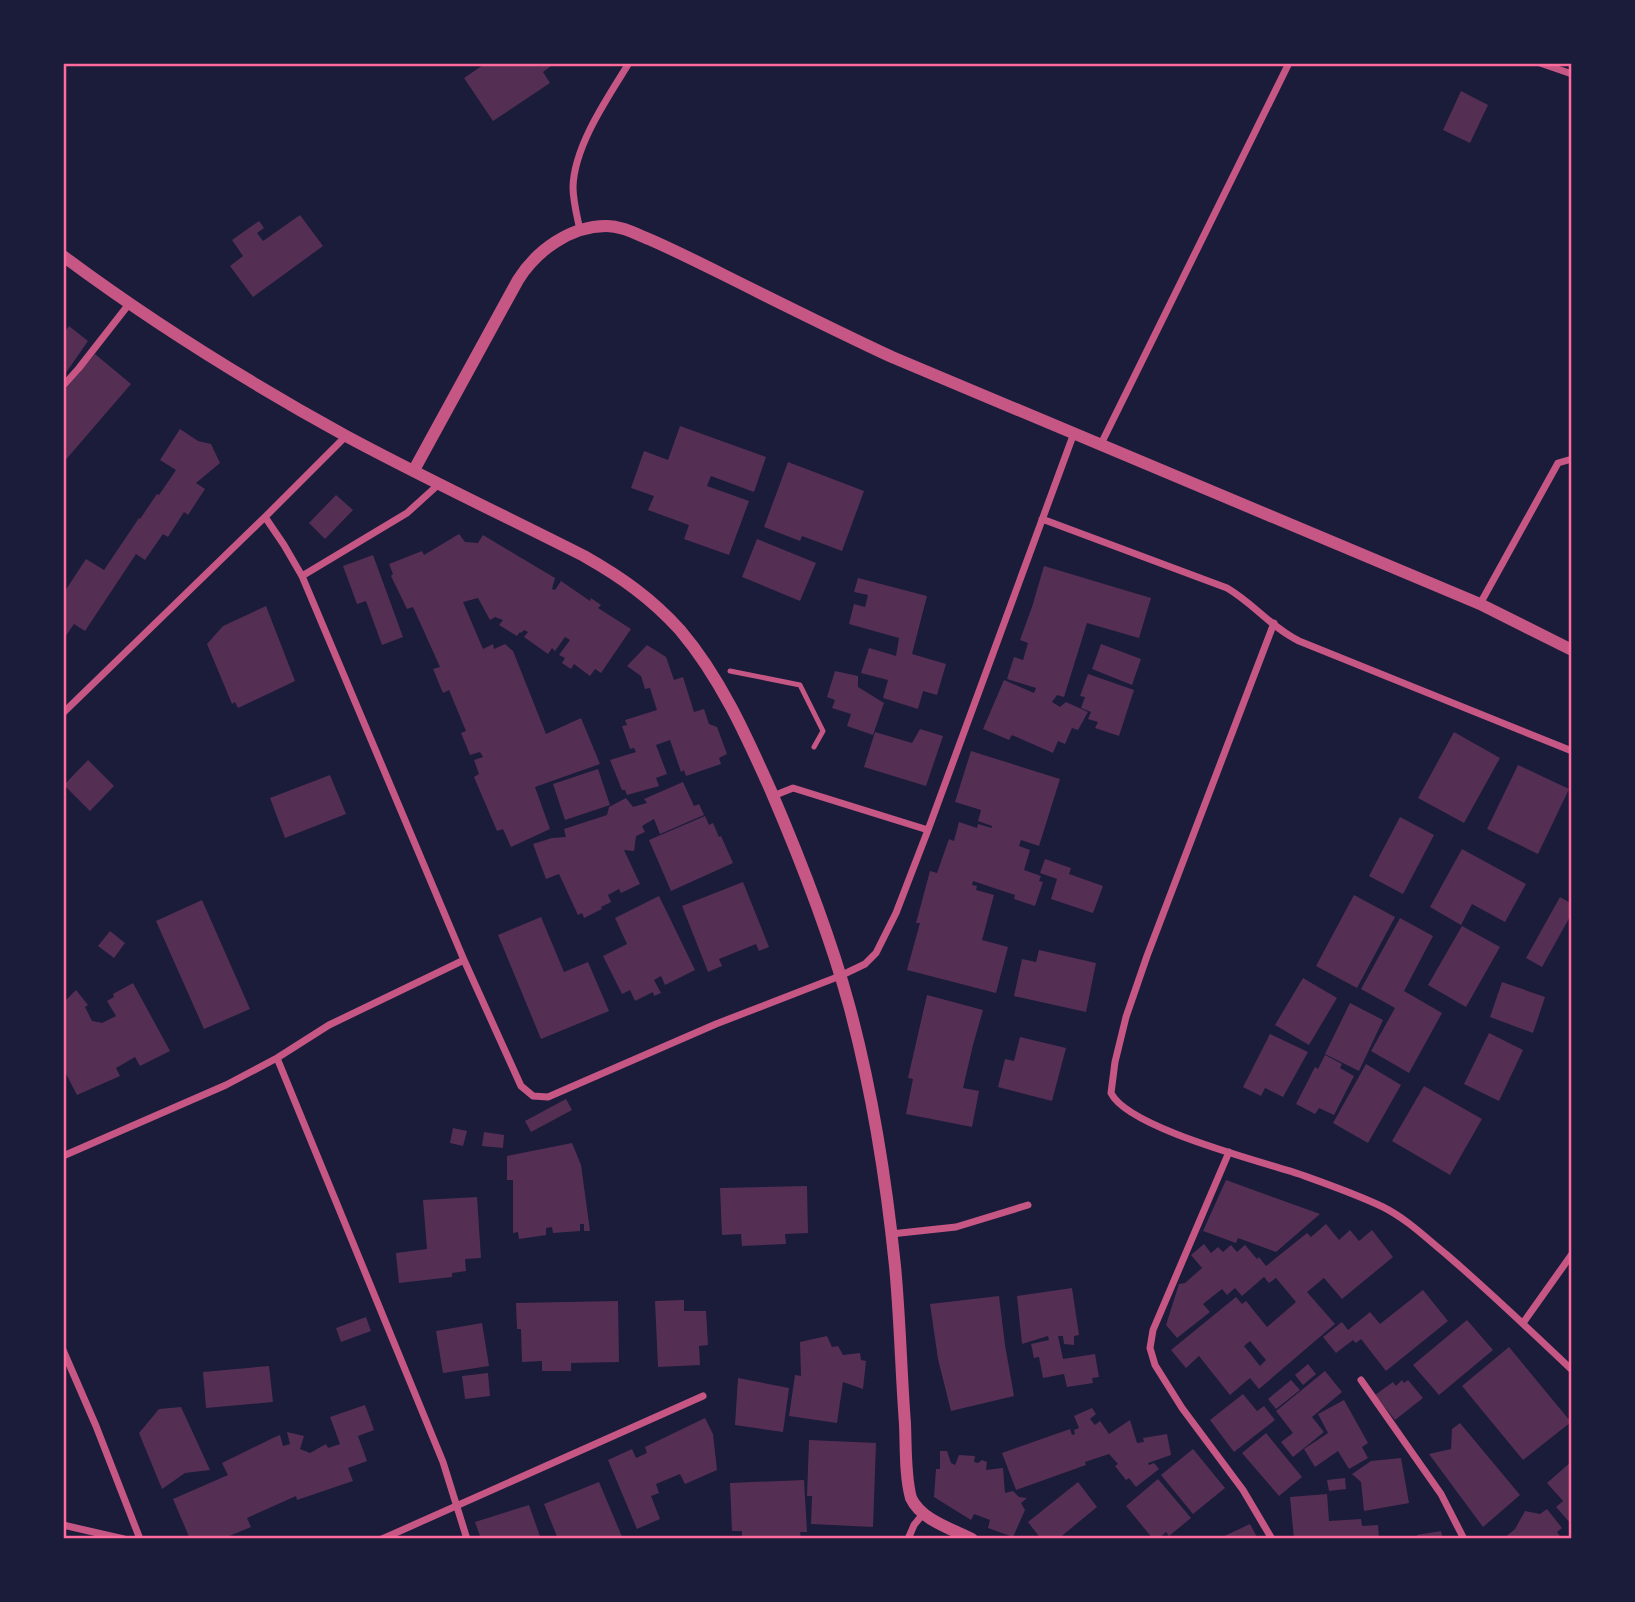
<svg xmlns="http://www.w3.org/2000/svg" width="1635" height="1602" font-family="Rubik,sans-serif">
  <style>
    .building { fill: #542f53; fill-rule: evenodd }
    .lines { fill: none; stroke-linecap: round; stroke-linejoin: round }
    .service { stroke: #c65784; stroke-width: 5 }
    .minor { stroke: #c65784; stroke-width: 7 }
    .tertiary { stroke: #c65784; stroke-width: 12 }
    .neatline { fill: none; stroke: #ff6b9d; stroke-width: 2.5 }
  </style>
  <rect width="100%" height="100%" fill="#1b1b3a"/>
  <path class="building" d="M486 63H555L543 72 550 83 493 121 464 78Z
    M1461 91 1488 105 1470 143 1443 130Z
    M300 215 323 246 253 297 230 266 243 256 232 240 259 221 264 228 257 233 263 241Z
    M69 326 88 341 63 377V334Z
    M95 354 131 384 63 463V392Z
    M680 426 766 457 754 492 711 476 707 486 749 501 729 555 684 539 689 525 648 510 654 496 631 488 644 451 668 460Z
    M180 429 198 441 211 444 220 463 196 483 205 489 188 515 184 512 168 537 163 534 145 560 136 554 85 631 74 624 63 640V594L86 559 104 570 139 518 140 519 157 494 159 495 176 470 160 460Z
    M788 462 864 491 842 551 802 536 800 541 764 527Z
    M336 495 353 510 325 539 309 523Z
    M459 534 465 542 478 543 483 535 555 578 552 589 555 590 561 581 590 601 591 598 601 605 598 608 631 629 601 673 595 669 590 676 574 664 571 669 562 663 565 658 559 655 570 640 565 637 555 651 552 648 548 654 524 637 528 632 524 630 521 633 520 632 517 636 499 625 503 620 495 617 490 620 478 598 463 602 483 649 493 644 494 649 505 644 513 651 546 734 581 718 600 764 535 787 550 829 511 847 503 829 497 831 474 777 479 774 474 760 483 757 480 752 470 755 461 733 466 731 449 690 443 693 433 669 440 667 413 607 407 609 391 576 393 574 389 564 422 551 424 555Z
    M757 539 816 563 800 601 742 577Z
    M373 555 403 637 382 645 366 601 357 604 343 566Z
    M1044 566 1151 598 1139 638 1087 623 1064 697 1057 695 1052 702 1060 707 1066 702 1088 712 1078 730 1072 728 1065 744 1058 741 1053 753 1012 735 1009 740 983 729 1004 680 1034 693 1036 688 1007 679 1014 657 1023 660 1028 643 1020 640 1032 607Z
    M858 578 927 596 912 654 946 664 937 695 923 691 918 709 883 698 888 680 861 673 869 648 896 656 899 638 849 624 854 604 865 607 868 595 854 592Z
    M266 606 295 681 238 708 235 702 232 704 207 644 223 626Z
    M1101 644 1141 659 1132 685 1092 669Z
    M647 645 666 657 674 680 683 677 694 712 704 709 709 724 717 727 727 754 719 758 721 764 686 776 684 770 681 772 670 740 656 745 667 774 656 778 659 786 627 795 625 790H622L610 760 636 752 634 748 630 749 622 726 627 725 625 720 657 710 650 688 645 689 641 676 627 666Z
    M835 671 858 676V687L884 703 873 735 847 726 851 714 832 708 835 700 827 697Z
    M1088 674 1134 690 1119 736 1095 728 1098 722 1088 719 1091 712 1081 708 1085 697 1080 696Z
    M920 729 943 736 926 786 864 767 875 732 912 743Z
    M1454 732 1500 758 1464 823 1418 798Z
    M971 751 1060 779 1039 846 1021 840 1019 846 1030 850 1024 870 1041 876 1039 881 1043 882 1035 906 1014 899 1015 895 973 881 972 885 977 886 976 890 994 895 982 940 1008 947 996 993 907 970 920 923H916L930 871 937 873 949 839 954 841 959 822 977 828 978 824 992 828V826L978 821 981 810 955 802Z
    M88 760 114 786 90 811 64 785Z
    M1518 765 1569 789 1538 854 1487 829Z
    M598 769 610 805 565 820 553 784Z
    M330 775 346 814 285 838 270 798Z
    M683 782 694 806 699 804 704 815 660 834 654 819 642 826 645 832 636 836 634 851 624 850 640 884 621 893 619 889 608 895 611 902 601 907 602 909 584 918 582 913 578 915 559 874 546 879 533 844 552 838 566 837 564 829 607 815 609 807 626 798 633 807 647 803 644 799Z
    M705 816 709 825 713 823 719 837 721 836 733 863 671 891 649 840Z
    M1400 817 1434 835 1403 894 1369 876Z
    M1462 849 1526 884 1505 922 1472 904 1461 925 1430 907Z
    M1045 859 1071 868 1069 874 1103 886 1093 913 1051 899 1057 879 1040 873Z
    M743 882 769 947 759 951 756 944 719 959 722 966 708 972 682 906Z
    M1354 895 1395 917 1357 988 1316 966Z
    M659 896 695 970 665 985 661 976 654 980 661 993 654 996 653 992 635 1001 630 990 622 994 603 956 627 944 615 918Z
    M1560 897 1572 904V913L1542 967 1526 958Z
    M202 900 250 1009 204 1029 156 921Z
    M541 917 564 972 588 962 609 1011 541 1039 498 935Z
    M1400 918 1433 936 1404 991 1442 1013 1409 1073 1371 1051 1395 1008 1361 989Z
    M1462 926 1500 947 1466 1007 1428 985Z
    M110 931 125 943 114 958 98 946Z
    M1039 950 1096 963 1086 1012 1014 996 1022 959 1036 962Z
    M1303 978 1337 998 1309 1045 1275 1025Z
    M1502 982 1545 997 1533 1033 1490 1017Z
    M133 983 170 1051 140 1066 135 1057 116 1068 120 1076 77 1095 63 1068V1003L76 990 88 1005 85 1007 92 1021 102 1023 116 1016 107 1001 114 997 113 994Z
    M927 995 983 1010 973 1045 963 1088 979 1091 972 1127 906 1114 913 1079 908 1078Z
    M1350 1003 1383 1020 1359 1071 1325 1054Z
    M1489 1033 1523 1050 1499 1101 1464 1084Z
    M1270 1034 1308 1052 1283 1097 1265 1088 1261 1096 1243 1087Z
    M1020 1037 1066 1048 1052 1101 998 1087 1005 1059 1014 1061Z
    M1325 1055 1342 1064 1340 1068 1354 1076 1334 1115 1319 1108 1315 1114 1296 1104 1315 1067 1318 1069Z
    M1366 1064 1401 1085 1368 1143 1333 1123Z
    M1424 1086 1482 1119 1450 1175 1392 1141Z
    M566 1099 572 1110 531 1132 525 1121Z
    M453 1128 467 1131 463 1146 450 1143Z
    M484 1132 504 1135 503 1148 482 1146Z
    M572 1143 581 1165 590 1231H584V1224H580V1231L553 1233 552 1227 546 1228V1235L519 1239 518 1232 513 1233V1180H507V1156Z
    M1226 1180 1320 1214 1276 1252 1238 1238 1236 1243 1203 1231Z
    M807 1186 808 1233 785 1234 786 1244 742 1246 741 1234 722 1235 720 1188Z
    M477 1197 481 1258 465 1259 466 1271 452 1273V1277L399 1283 396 1253 427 1249 423 1200Z
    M1326 1224 1339 1240 1350 1230 1359 1241 1372 1230 1393 1257 1342 1299 1324 1278 1307 1292 1335 1324 1259 1389 1250 1378 1230 1395 1199 1356 1186 1368 1171 1350 1236 1297 1242 1304 1246 1301 1267 1327 1296 1302 1276 1278 1269 1283 1264 1277 1242 1296 1235 1288 1227 1295 1222 1289 1203 1304 1210 1312 1177 1338 1166 1325 1179 1284 1185 1283 1202 1268 1191 1255 1204 1244 1211 1253 1218 1247 1223 1252 1231 1245 1237 1252 1245 1245 1257 1259 1259 1257 1266 1266 1307 1233 1311 1237ZM1250 1341 1266 1360 1260 1366 1244 1346Z
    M1072 1288 1079 1335 1074 1336V1345L1064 1344 1063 1336H1058L1063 1359 1095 1354 1099 1377 1092 1378 1093 1383 1067 1387 1064 1374 1043 1378 1039 1357 1034 1358 1031 1344 1049 1340 1048 1336 1022 1344 1017 1296Z
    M1423 1290 1448 1321 1386 1371 1361 1339 1356 1343 1353 1340 1336 1353 1323 1337 1342 1322 1348 1330 1370 1312 1380 1324Z
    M999 1296 1005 1345 1014 1396 951 1411 938 1359 930 1304Z
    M684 1300V1311H706L708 1345 699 1346 700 1365 658 1367 655 1301Z
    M618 1301 619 1362 571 1363V1371H542V1361L522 1362 521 1329H517L516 1303Z
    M366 1317 371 1331 341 1342 336 1328Z
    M1467 1320 1493 1350 1439 1395 1413 1365Z
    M482 1323 489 1366 443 1373 436 1331Z
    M827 1336 832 1347 838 1346 843 1355 860 1353 861 1360 866 1361 863 1389 843 1382 837 1423 789 1416 795 1375 801 1376 800 1342Z
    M1509 1347 1571 1422 1523 1460 1462 1386Z
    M1308 1364 1316 1374 1303 1385 1295 1375Z
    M269 1366 273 1402 206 1408 203 1372Z
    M1325 1371 1342 1392 1312 1417 1324 1432 1293 1457 1281 1442 1293 1433 1276 1411Z
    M488 1373 490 1396 465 1399 462 1376Z
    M738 1378 789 1388 783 1432 735 1425Z
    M1291 1380 1300 1390 1276 1409 1268 1399Z
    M1402 1380 1404 1383 1408 1380 1423 1398 1395 1420 1375 1395 1393 1382 1396 1386Z
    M1243 1394 1257 1411 1264 1406 1275 1420 1234 1452 1210 1420Z
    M1344 1400 1368 1443 1362 1447 1368 1458 1349 1469 1338 1451 1315 1467 1304 1449 1328 1433 1318 1414Z
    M365 1405 374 1430 358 1436 367 1461 348 1468 353 1481 297 1500 296 1496 247 1518 251 1527 222 1539H190L173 1499 228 1475 222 1463 275 1437 280 1435 283 1446 290 1444 287 1432 304 1436 300 1449 310 1453 326 1444 328 1448 340 1444 330 1417Z
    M181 1407 210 1470 185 1473 162 1489 139 1433 159 1409Z
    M1092 1408 1096 1414 1090 1419 1095 1425 1100 1421 1109 1434 1130 1420 1137 1443 1144 1442 1143 1438 1167 1434 1171 1455 1148 1463 1149 1465 1154 1463 1159 1469 1136 1487 1129 1478 1126 1480 1115 1466 1118 1464 1109 1454 1085 1462 1086 1465 1016 1490 1002 1453 1070 1429 1072 1435 1075 1434 1074 1430 1079 1428 1074 1416Z
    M705 1418 713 1434 717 1470 685 1484 680 1474 656 1484 659 1493 651 1496 660 1519 637 1529 608 1460 632 1449 636 1458 647 1453 645 1447Z
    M1460 1423 1520 1495 1483 1527 1429 1454 1451 1449 1452 1429Z
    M1266 1433 1302 1477 1279 1496 1242 1453Z
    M809 1440 876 1443 873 1527 811 1524 812 1496H807Z
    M1193 1449 1225 1488 1193 1514 1161 1475Z
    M940 1451H947L951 1463 955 1465 959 1455 975 1456 974 1462 978 1463 982 1460 987 1462 986 1470 1003 1468 1005 1493 1013 1491 1019 1497 1027 1498 1021 1503 1025 1510 1013 1537 988 1528 990 1520 974 1514 971 1520 934 1497 936 1469H940Z
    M1401 1458 1409 1503 1364 1511 1361 1482 1352 1474 1371 1461Z
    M1572 1461V1525L1556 1507 1563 1501 1547 1483Z
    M1345 1478 1346 1489 1329 1491 1327 1480Z
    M1158 1479 1191 1518 1169 1536 1166 1532 1158 1539H1153L1126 1506Z
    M804 1480 807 1532H800L801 1539H742V1531H732L730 1483Z
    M599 1482 623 1539H558L544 1504Z
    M1078 1482 1097 1507 1058 1539H1041L1028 1522Z
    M1327 1494 1329 1521 1361 1519 1362 1526 1378 1525 1379 1539H1294L1290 1497Z
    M529 1505 541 1539H481L475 1522Z
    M1547 1509 1562 1528 1557 1532 1562 1539H1503L1515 1529 1525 1511 1540 1514Z
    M1250 1524 1258 1539H1218Z
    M1441 1531 1443 1539H1418L1417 1535Z"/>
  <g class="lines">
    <path class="service" d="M730 671 800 685 823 731 814 747"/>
    <path class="minor" d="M1540 63 1572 74
      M580 230C577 216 573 201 573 187 574 146 608 97 629 63
      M63 386 79 368 129 304
      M1101 444 1289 63
      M265 517 284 545 302 576 464 960 521 1086 533 1096 548 1097 716 1024 840 976 865 964 876 953 896 913 928 830 1074 433
      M1042 519 1227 588C1253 603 1272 628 1299 641L1572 751
      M302 576 407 513 439 484
      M1480 604 1558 463 1572 459
      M1274 623 1147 956 1126 1017 1115 1062 1111 1093C1128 1128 1260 1161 1299 1174 1327 1184 1356 1194 1383 1207 1407 1219 1426 1238 1447 1255 1490 1292 1531 1331 1572 1370
      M63 713 265 517 346 436
      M773 796 793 788 928 830
      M277 1058 443 1462 467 1539
      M1229 1152 1153 1330 1150 1348 1155 1365 1182 1408 1243 1490 1272 1539
      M63 1156 226 1085 277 1058 329 1025 464 960
      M891 1234 956 1227 1028 1205
      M1523 1323 1572 1254
      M63 1350 96 1426 140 1539
      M1361 1380 1441 1494 1464 1539
      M63 1525 124 1539
      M382 1539 703 1396
      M908 1539 914 1525 923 1514"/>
    <path class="tertiary" d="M63 256C153 323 248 382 346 436 424 478 505 516 584 556 621 577 651 598 680 630 720 677 746 735 771 791 801 861 829 932 849 1005 872 1090 886 1178 895 1266 900 1318 901 1371 905 1424 906 1447 905 1477 911 1498 921 1520 952 1529 972 1539
      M414 470 518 280C536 251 570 226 606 226 622 226 636 234 651 240 676 251 700 263 724 275 780 303 836 331 892 357L1480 604 1572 650"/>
  </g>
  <rect width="1635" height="1602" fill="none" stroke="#1b1b3a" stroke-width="130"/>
  <rect x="65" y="65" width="1505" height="1472" class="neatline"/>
</svg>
